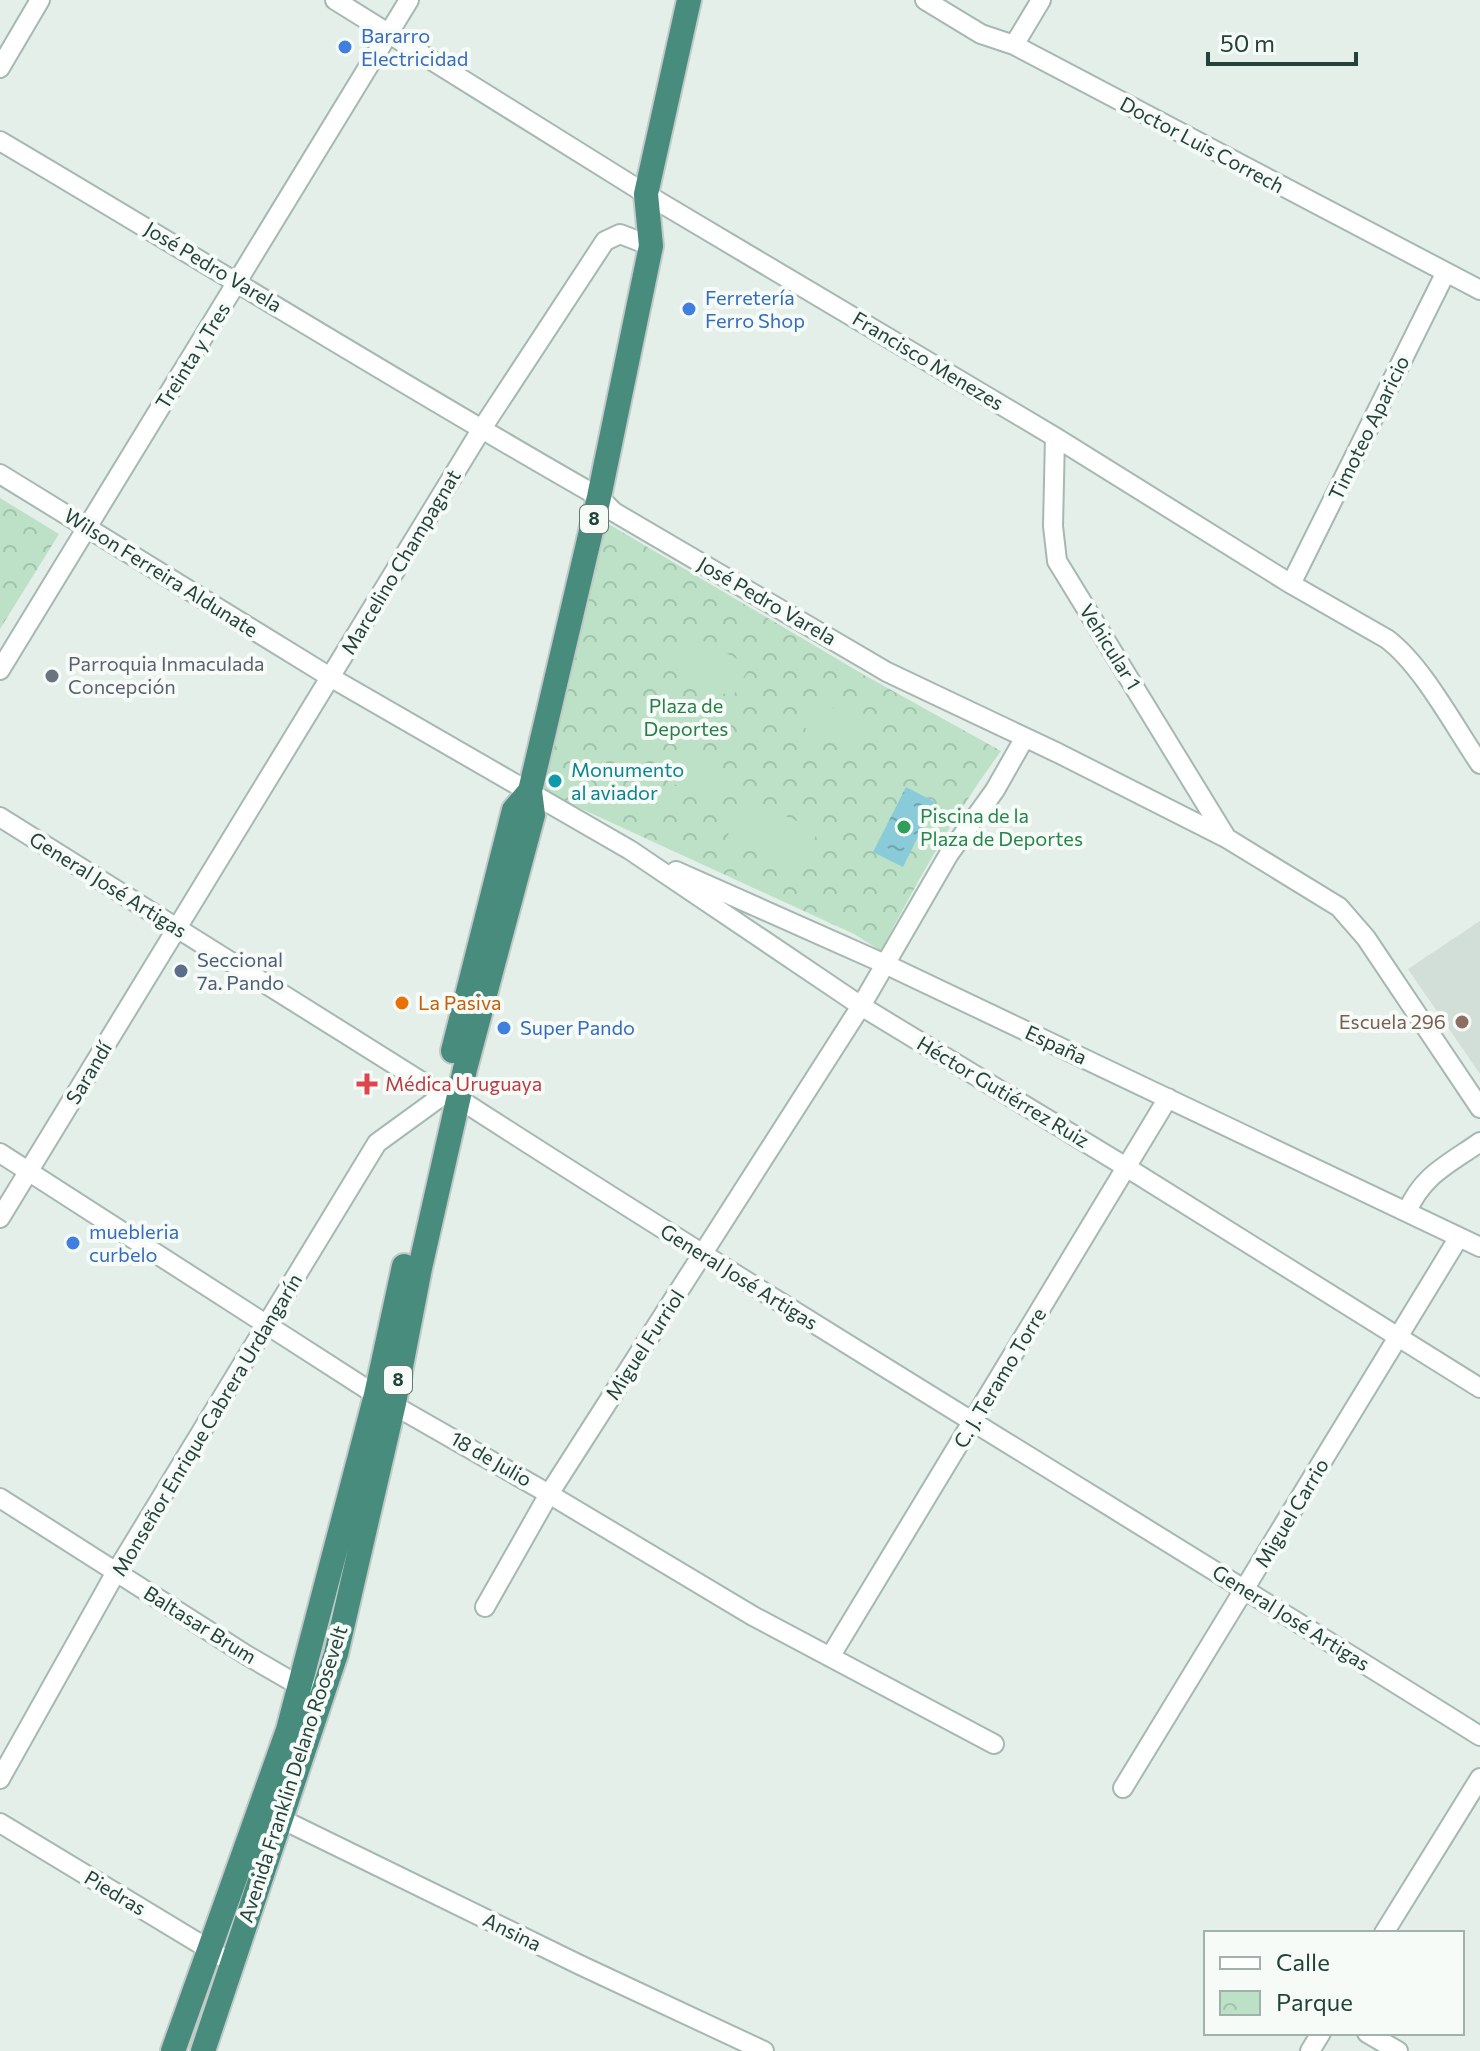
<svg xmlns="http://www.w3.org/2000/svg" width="1480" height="2051" font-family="Commissioner,sans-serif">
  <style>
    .built { fill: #d2dfd9 }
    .park { fill: url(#park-crowns) }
    .pitch { fill: #bce1c6 }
    .water { fill: url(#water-ripples) }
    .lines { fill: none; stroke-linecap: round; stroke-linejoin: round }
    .minor-casing { stroke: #a6b8b2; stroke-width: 22 }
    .trunk-casing { stroke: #c1cac8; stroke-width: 28 }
    .minor { stroke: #fff; stroke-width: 18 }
    .trunk { stroke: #488c7d; stroke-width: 24 }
    .shop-dot { fill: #3f7fe0; stroke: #f6fbf8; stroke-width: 3 }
    .worship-dot { fill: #6b7280; stroke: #f6fbf8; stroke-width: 3 }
    .culture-dot { fill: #0f9aa8; stroke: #f6fbf8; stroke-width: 3 }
    .leisure-dot { fill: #2e9e5b; stroke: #f6fbf8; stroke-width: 3 }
    .service-dot { fill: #5c6f8a; stroke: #f6fbf8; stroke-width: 3 }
    .food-dot { fill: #e8710a; stroke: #f6fbf8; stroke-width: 3 }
    .education-dot { fill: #8d6e63; stroke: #f6fbf8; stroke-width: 3 }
    .health-dot { fill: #e0444e; stroke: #f6fbf8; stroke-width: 3 }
    .labels { text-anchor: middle; stroke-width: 8; stroke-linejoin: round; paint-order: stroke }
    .shield { fill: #f6fbf8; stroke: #627a73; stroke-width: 2 }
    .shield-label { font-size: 18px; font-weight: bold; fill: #22423a }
    .shop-label { font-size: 20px; fill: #366cbe; stroke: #f6fbf8; text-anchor: start }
    .street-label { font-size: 20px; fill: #22423a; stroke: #f6fbf8 }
    .worship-label { font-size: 20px; fill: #5b616d; stroke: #f6fbf8; text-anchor: start }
    .park-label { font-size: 20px; fill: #287d49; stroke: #f6fbf8 }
    .culture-label { font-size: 20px; fill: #0d838f; stroke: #f6fbf8; text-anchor: start }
    .leisure-label { font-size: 20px; fill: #27864d; stroke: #f6fbf8; text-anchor: start }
    .service-label { font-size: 20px; fill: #4e5e75; stroke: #f6fbf8; text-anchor: start }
    .food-label { font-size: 20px; fill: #c56008; stroke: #f6fbf8; text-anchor: start }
    .education-label { font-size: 20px; fill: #785e54; stroke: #f6fbf8; text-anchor: end }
    .health-label { font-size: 20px; fill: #be3a42; stroke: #f6fbf8; text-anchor: start }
  </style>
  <defs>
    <pattern id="park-crowns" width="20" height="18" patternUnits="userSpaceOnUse" patternTransform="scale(2)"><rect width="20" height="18" fill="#bce1c6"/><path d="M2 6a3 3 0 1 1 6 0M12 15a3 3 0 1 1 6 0" fill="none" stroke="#a1c2ab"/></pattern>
    <pattern id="water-ripples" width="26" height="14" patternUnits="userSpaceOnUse" patternTransform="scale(2)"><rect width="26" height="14" fill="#89cbd8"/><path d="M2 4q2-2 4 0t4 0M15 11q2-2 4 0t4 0" fill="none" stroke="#70a6b0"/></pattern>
  </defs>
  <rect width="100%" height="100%" fill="#e4efea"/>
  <path class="built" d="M1480 921V1074L1408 969Z"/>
  <path class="park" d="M0 498 59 534 0 629Z
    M600 519 866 676 1001 751C955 814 917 881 881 951L854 934 536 788Z"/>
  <path class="pitch" d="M687 632 750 666 732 698 671 663Z
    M809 694 871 730 857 757 794 722Z
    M681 753 732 781 719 809 667 780Z
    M746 798 818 831 799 870 727 837Z"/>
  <path class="water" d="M906 787 935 802 903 867 873 852Z"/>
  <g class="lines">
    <g class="minor-casing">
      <path id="minor" d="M335 0 646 194 1055 437 1291 584 1387 639C1422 665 1454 726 1480 764
        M925 0 981 34 1014 45 1480 290
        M1014 45 1041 0
        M0 68 40 0
        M0 141C200 259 397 382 599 497L614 512 887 672 1058 753 1228 839 1339 907 1366 938 1480 1108
        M1055 437 1053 526 1057 561 1226 837
        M0 474 330 677 630 850 861 1006 1126 1167 1480 1388
        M1291 584 1446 272
        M0 670 409 0
        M0 817 443 1095 459 1099C796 1316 1140 1523 1480 1736
        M676 871 885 964 1480 1247
        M0 1153 376 1395 549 1494 753 1616 994 1744
        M1407 1212C1422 1175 1449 1164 1480 1142
        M0 1218 481 430 605 241 620 234 651 246
        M0 1498 248 1656 298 1685 310 1689
        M485 1607 549 1494 861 1006 949 854 995 790 1024 739
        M830 1657 1168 1098
        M0 1779 116 1572 377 1143 443 1095
        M1123 1788 1459 1237
        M271 1814 580 1965 764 2051
        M0 1823 220 1956
        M1384 1933 1480 1778
        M1367 2033 1398 2051
        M1310 2051 1321 2033"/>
    </g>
    <g class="trunk-casing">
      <path id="trunk" d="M453 1051 514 810 530 791
        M173 2051 288 1730 376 1395 404 1266
        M203 2051 336 1654 394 1403 420 1268 465 1069 533 815 530 791 599 497 651 246 646 194 689 0"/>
    </g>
    <use href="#minor" class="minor"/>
    <use href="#trunk" class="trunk"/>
  </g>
  <g class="shop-dot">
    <circle cx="345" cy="47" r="8"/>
    <circle cx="689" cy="309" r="8"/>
    <circle cx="504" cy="1028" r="8"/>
    <circle cx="73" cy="1243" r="8"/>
  </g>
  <circle class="worship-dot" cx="52" cy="676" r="8"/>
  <circle class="culture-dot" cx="555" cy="781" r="8"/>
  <circle class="leisure-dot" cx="904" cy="827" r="8"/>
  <circle class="service-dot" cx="181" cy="971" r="8"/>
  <circle class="food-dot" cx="402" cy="1003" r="8"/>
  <circle class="education-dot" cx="1462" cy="1022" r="8"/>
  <path class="health-dot" d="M363 1072h8v8h8v8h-8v8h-8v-8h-8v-8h8z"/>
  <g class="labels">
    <g class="shield">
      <rect x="580" y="505" width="28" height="28" rx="6"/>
      <rect x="384" y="1366" width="28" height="28" rx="6"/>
    </g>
    <g class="shield-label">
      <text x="594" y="525">8</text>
      <text x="398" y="1386">8</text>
    </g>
    <g class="shop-label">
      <text x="361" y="43">Bararro<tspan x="361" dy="23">Electricidad</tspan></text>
      <text x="705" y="305">Ferretería<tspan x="705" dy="23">Ferro Shop</tspan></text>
      <text x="520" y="1035">Super Pando</text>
      <text x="89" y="1239">muebleria<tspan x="89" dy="23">curbelo</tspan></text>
    </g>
    <g class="street-label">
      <text transform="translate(1202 145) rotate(28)" y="7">Doctor Luis Correch</text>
      <text transform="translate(213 267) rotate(31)" y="7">José Pedro Varela</text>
      <text transform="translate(193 356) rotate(-58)" y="7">Treinta y Tres</text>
      <text transform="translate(928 361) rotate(31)" y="7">Francisco Menezes</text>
      <text transform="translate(1369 428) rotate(-64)" y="7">Timoteo Aparicio</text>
      <text transform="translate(401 562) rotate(-59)" y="7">Marcelino Champagnat</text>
      <text transform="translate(161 573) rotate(32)" y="7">Wilson Ferreira Aldunate</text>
      <text transform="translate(767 601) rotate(30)" y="7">José Pedro Varela</text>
      <text transform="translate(1110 647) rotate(58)" y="7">Vehicular 1</text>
      <text transform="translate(108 885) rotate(32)" y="7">General José Artigas</text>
      <text transform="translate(1056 1045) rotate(25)" y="7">España</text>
      <text transform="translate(89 1073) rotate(-59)" y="7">Sarandí</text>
      <text transform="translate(1003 1092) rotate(31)" y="7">Héctor Gutiérrez Ruiz</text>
      <text transform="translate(739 1277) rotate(32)" y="7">General José Artigas</text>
      <text transform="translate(645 1345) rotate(-57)" y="7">Miguel Furriol</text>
      <text transform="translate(1000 1378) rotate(-59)" y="7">C. J. Teramo Torre</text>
      <text transform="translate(207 1425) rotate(-59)" y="7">Monseñor Enrique Cabrera Urdangarín</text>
      <text transform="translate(491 1459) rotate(30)" y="7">18 de Julio</text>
      <text transform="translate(1292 1513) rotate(-59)" y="7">Miguel Carrio</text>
      <text transform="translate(1291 1618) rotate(32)" y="7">General José Artigas</text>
      <text transform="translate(200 1625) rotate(32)" y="7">Baltasar Brum</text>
      <text transform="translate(293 1774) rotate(-72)" y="7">Avenida Franklin Delano Roosevelt</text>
      <text transform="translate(115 1893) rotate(31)" y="7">Piedras</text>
      <text transform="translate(512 1932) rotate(26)" y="7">Ansina</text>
    </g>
    <g class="worship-label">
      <text x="68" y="671">Parroquia Inmaculada<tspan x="68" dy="23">Concepción</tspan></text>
    </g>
    <g class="park-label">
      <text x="686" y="713">Plaza de<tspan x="686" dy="23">Deportes</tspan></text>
    </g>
    <g class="culture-label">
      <text x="571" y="777">Monumento<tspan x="571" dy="23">al aviador</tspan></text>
    </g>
    <g class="leisure-label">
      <text x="920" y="823">Piscina de la<tspan x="920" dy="23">Plaza de Deportes</tspan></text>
    </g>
    <g class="service-label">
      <text x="197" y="967">Seccional<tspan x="197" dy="23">7a. Pando</tspan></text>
    </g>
    <g class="food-label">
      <text x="418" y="1010">La Pasiva</text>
    </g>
    <g class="education-label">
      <text x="1446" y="1029">Escuela 296</text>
    </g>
    <g class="health-label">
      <text x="385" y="1091">Médica Uruguaya</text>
    </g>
  </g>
  <rect x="1204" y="1931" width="260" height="104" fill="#f6fbf8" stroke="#a1b1ac" stroke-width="2"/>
  <rect x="1220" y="1957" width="40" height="12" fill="#ffffff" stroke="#a1b1ac" stroke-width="2"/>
  <text x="1276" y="1971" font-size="24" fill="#22423a">Calle</text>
  <rect x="1220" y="1991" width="40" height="24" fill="url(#park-crowns)" stroke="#a1b1ac" stroke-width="2"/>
  <text x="1276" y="2011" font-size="24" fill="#22423a">Parque</text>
  <path d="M1208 52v12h148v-12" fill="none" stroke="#22423a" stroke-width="4"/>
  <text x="1220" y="52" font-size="24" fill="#22423a" stroke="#f6fbf8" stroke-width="6" paint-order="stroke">50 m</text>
</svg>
